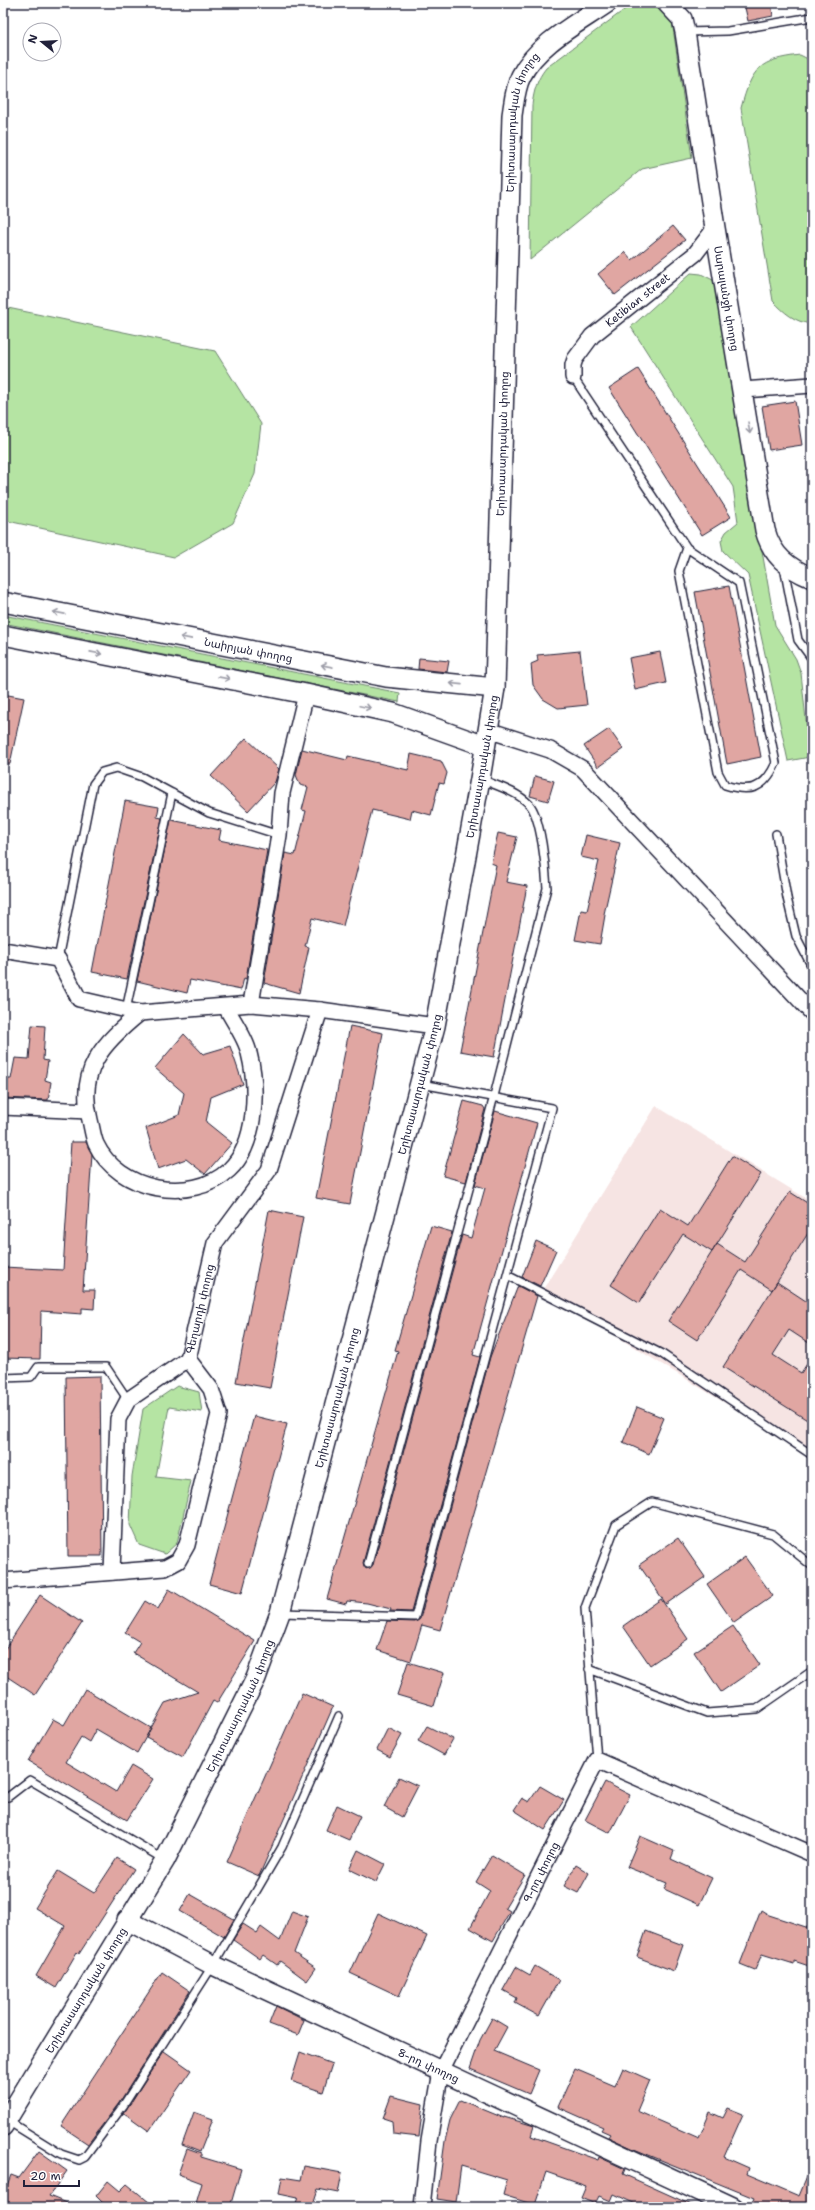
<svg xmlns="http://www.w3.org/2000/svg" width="815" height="2210" font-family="'Shantell Sans','Noto Sans Armenian',sans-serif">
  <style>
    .built { fill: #f6e4e3 }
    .green { fill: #b5e4a3; stroke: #6c836f }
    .building { fill: #e0a6a2; stroke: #22223b }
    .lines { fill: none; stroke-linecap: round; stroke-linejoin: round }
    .service-casing { stroke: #22223b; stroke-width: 10 }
    .minor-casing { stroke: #22223b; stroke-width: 18 }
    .tertiary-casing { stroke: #22223b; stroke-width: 22 }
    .service { stroke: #fff; stroke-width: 7 }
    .minor { stroke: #fff; stroke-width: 15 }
    .tertiary { stroke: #fff; stroke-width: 19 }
    .oneway { stroke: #9c9ca7 }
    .labels { text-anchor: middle; stroke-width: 3; stroke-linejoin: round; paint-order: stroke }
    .street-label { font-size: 11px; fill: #22223b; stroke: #fff }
  </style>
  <rect width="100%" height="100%" fill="#fff"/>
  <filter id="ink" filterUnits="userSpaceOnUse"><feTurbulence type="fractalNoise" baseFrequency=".025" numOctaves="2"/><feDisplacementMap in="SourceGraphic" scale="8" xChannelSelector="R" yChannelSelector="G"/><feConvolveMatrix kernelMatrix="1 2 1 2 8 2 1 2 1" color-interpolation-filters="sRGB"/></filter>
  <g filter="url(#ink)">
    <path class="built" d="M656 1106 812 1202V1456L542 1291Z"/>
    <path class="green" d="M638 4C655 5 662 9 672 21L692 158 642 169 530 260 532 105C534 91 537 79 546 68L628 7Z
      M800 55 812 61V324C794 322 785 313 773 301L741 108C752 68 759 60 800 55Z
      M691 273 701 274 713 280 719 306 775 625 796 659 801 673 810 757 788 761 748 575 723 551 721 541 726 532 738 522 733 487 631 327Z
      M3 307 215 351 261 424 255 474 233 523 174 557 3 520Z
      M3 615 400 693 399 702 3 623Z
      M177 1386 199 1392 202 1412 169 1407 156 1477 191 1481 177 1543 165 1554 139 1545 130 1525 132 1476 143 1409Z"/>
    <path class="building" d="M744 3H771L773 16 748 21Z
      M673 226 685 240 615 295 598 274 625 252 632 260Z
      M638 369 731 517 702 535 609 388Z
      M795 401 802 445 769 450 762 406Z
      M729 586 761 757 727 764 695 592Z
      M580 651 587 705 558 708 543 699 533 685 531 664 538 661 537 655Z
      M660 652 666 683 635 690 629 658Z
      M419 658 449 661 447 672 418 669Z
      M3 694 24 698 10 764H3Z
      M609 729 623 749 598 767 584 746Z
      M246 738 279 769 275 782 248 811 211 776Z
      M302 749 347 760 348 756 408 770 411 754 441 761 447 773 444 784 439 783 431 815 412 810 410 819 372 810 343 926 312 918 305 946 309 947 299 993 264 983 285 853 295 855 306 811 302 810 308 787 300 785 296 775Z
      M535 776 554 781 548 801 530 796Z
      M125 801 159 807 157 817 162 818 127 979 92 972Z
      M171 820 221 830 219 840 267 850 246 979 244 978 241 990 190 980 187 993 137 981Z
      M498 833 517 837 506 882 527 886 494 1057 460 1051 496 865 491 863Z
      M586 835 620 843 604 914 605 915 600 944 575 940 581 910 587 911 599 861 581 857Z
      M32 1025 45 1026 43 1060 48 1061 45 1080 51 1082 48 1100 3 1098V1079H11L15 1058 29 1059Z
      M350 1026 383 1033 350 1204 316 1198Z
      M184 1034 203 1054 230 1046 243 1084 211 1097 206 1122 232 1143 205 1174 186 1159 158 1169 146 1128 179 1115 184 1093 155 1068Z
      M464 1101 483 1106 485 1109 466 1182 443 1176Z
      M495 1111 537 1123 473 1355 480 1357 411 1612 390 1611 391 1609 367 1603 347 1601 346 1604 327 1599 398 1351 395 1350 431 1226 452 1232 363 1563 366 1569 373 1565 462 1235 471 1238 485 1188 475 1185Z
      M71 1142H86L92 1154 83 1290H95L94 1309 82 1308V1314L41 1311 40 1359 3 1358V1267L63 1270Z
      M732 1156 761 1174 712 1252 683 1234 639 1303 611 1285 660 1208 688 1226Z
      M790 1192 812 1206V1227L772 1290 741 1270 697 1340 668 1321 717 1244 745 1262Z
      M269 1210 303 1217 270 1388 236 1382Z
      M536 1241 556 1250 540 1286 522 1277Z
      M777 1282 812 1305V1345L789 1330 773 1355 801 1373 812 1356V1423L723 1367Z
      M518 1286 537 1296 440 1630 422 1625 411 1661 377 1650 387 1621 415 1622 420 1619 490 1357Z
      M100 1376 102 1556H68L66 1377Z
      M637 1407 664 1418 649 1454 623 1442Z
      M254 1416 287 1424 242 1593 209 1584Z
      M678 1538 705 1577 666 1604 639 1565Z
      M745 1557 773 1596 734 1623 707 1584Z
      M169 1589 255 1641 217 1703 213 1701 183 1757 146 1737 165 1703 198 1692 133 1653 140 1642 125 1633 145 1601 158 1609Z
      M40 1595 82 1623 35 1695 3 1674V1652Z
      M661 1599 688 1639 650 1665 623 1626Z
      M733 1626 760 1665 721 1692 694 1652Z
      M408 1662 444 1673 434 1706 397 1695Z
      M85 1689 151 1728 137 1753 96 1729 89 1742 81 1737 66 1762 116 1792 131 1766 153 1779 127 1820 28 1761 53 1719 64 1725Z
      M302 1693 333 1707 259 1876 227 1862Z
      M427 1726 453 1739 444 1755 418 1741Z
      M388 1728 402 1735 390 1757 377 1750Z
      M399 1777 418 1786 402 1817 384 1807Z
      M605 1782 630 1795 610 1833 585 1820Z
      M540 1786 564 1800 545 1830 514 1810 522 1798 529 1802Z
      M337 1805 360 1816 349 1840 326 1830Z
      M640 1836 674 1851 671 1859 712 1878 699 1905 664 1889 667 1883 627 1867Z
      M358 1850 385 1864 376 1882 349 1869Z
      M492 1855 525 1875 505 1908 510 1911 493 1941 470 1928 490 1891 476 1882Z
      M117 1858 134 1869 79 1954 77 1952 56 1988 36 1976 65 1926 35 1908 58 1871 94 1893Z
      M576 1865 589 1873 578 1893 564 1886Z
      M190 1894 234 1919 224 1937 180 1911Z
      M761 1910 769 1915 812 1929V1967L794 1961V1964L762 1954 755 1970 740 1964Z
      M292 1911 308 1917 294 1953 316 1968 307 1981 280 1961 277 1965 263 1955 260 1959 233 1940 243 1924 257 1933 261 1927 280 1941Z
      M378 1913 427 1936 399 1996 350 1973Z
      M646 1931 683 1945 674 1971 637 1957Z
      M535 1966 559 1980 539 2016 515 2003 517 1998 503 1990 516 1967 530 1975Z
      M162 1972 190 1991 119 2103 88 2144 61 2126Z
      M276 2006 304 2020 298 2035 269 2024Z
      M492 2018 507 2027 494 2051 539 2070 529 2094 470 2069 480 2040Z
      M164 2051 191 2070 149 2131 124 2113Z
      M300 2052 332 2064 323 2092 291 2081Z
      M623 2068 650 2080 637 2111 699 2138 710 2112 723 2118 728 2108 743 2114 724 2157 749 2168 747 2174 799 2196 812 2165V2207H750L754 2198 634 2149 608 2137 610 2134 601 2130 603 2127 558 2107 575 2069 615 2086Z
      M391 2096 423 2104 419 2137 393 2134 392 2121 383 2118Z
      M460 2100 504 2118V2117L531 2125 534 2126 531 2136 598 2160 599 2157 625 2169 623 2174 696 2207H642L614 2194 611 2201 599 2196 595 2204 581 2198 586 2186 546 2172 535 2205 503 2195 507 2180 461 2166 456 2202 437 2199 445 2141 450 2120Z
      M194 2112 213 2119 200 2152 182 2145Z
      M187 2149 201 2154V2157L241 2169 230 2207H195L202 2183 178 2174Z
      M39 2151 67 2171 49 2196 76 2207H3V2196L11 2175 19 2178Z
      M304 2166 342 2173 338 2193 318 2189 312 2207H294L298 2198 279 2194 282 2177 301 2180Z
      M108 2181 120 2191 127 2184 155 2207H107L96 2196Z"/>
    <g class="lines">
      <g class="service-casing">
        <path id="service" d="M685 32 728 31 812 17
          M573 377 687 548 739 583 776 763C764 789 751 793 725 785L718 772 679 571 687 548
          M784 567 798 640 812 659
          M776 834 787 898 796 936 812 967
          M58 959 93 784 102 772 116 768 142 777 209 813 279 835
          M126 1010 172 793
          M507 1275 662 1354 812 1455
          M3 1378 31 1377 38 1367H106L128 1400
          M368 1564 494 1096 547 888C546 870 541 816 529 804 516 791 497 786 481 779
          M282 1613 415 1617 552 1108 421 1084
          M589 1669 707 1713 757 1709 812 1671
          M597 1760 585 1608 616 1525 652 1502 773 1534 812 1566
          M8 1797 30 1780 165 1860
          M8 2121 61 2154 79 2160 85 2157 123 2106 213 1965 282 1847 339 1716"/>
      </g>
      <g class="minor-casing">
        <g id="minor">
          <path id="s1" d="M573 377V365L575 359 592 336 695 254 715 228"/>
          <path d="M743 390 812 385"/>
          <path d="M488 730 550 750 583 769 812 1013"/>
          <path d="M3 950 58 959 79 999 140 1013 251 1004 320 1010 435 1026"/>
          <path d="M251 1004 279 835 282 793 306 694"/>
          <path d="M140 1013C103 1043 77 1070 90 1120 92 1128 93 1137 96 1144 118 1191 191 1205 229 1170 257 1144 258 1088 249 1053 246 1038 233 1021 226 1007"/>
          <path d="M3 1107 88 1111"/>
          <path d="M112 1572 118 1419 128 1400 188 1359"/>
          <path id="s2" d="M3 1581 165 1568 178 1561 187 1545 219 1414 211 1389 188 1359 215 1243 269 1170 320 1010"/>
          <path id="s3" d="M422 2207 429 2141 441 2071 597 1760 812 1854"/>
        </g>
      </g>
      <g class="tertiary-casing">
        <g id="tertiary">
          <path id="s4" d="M667 3 682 19 685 32 715 228 765 530C772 556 788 568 812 578"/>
          <path id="s5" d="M3 602 386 677 495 688"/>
          <path d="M3 635 306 694 393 713 485 746"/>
          <path id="s6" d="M127 1920 213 1965 733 2207"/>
          <path id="s7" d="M3 2126 165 1860 256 1678 280 1613 435 1026 480 779 495 688 512 115C514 103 515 88 521 76 537 44 578 23 607 3"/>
        </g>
      </g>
      <use href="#service" class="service"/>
      <use href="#minor" class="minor"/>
      <use href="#tertiary" class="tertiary"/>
    </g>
    <defs><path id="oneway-shaft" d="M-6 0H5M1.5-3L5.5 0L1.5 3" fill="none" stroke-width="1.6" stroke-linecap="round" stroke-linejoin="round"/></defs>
    <g class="oneway">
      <use href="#oneway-shaft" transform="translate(749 428) rotate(81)"/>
      <use href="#oneway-shaft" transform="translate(59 613) rotate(-169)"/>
      <use href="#oneway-shaft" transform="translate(186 638) rotate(-169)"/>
      <use href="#oneway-shaft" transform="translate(96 653) rotate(11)"/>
      <use href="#oneway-shaft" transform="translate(327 666) rotate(-169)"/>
      <use href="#oneway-shaft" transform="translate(224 678) rotate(11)"/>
      <use href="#oneway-shaft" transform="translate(456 684) rotate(-174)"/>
      <use href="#oneway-shaft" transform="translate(365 707) rotate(12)"/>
    </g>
  </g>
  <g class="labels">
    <g class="street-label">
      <text dy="4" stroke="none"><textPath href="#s7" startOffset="2103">Երիտասարդական փողոց</textPath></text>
      <text dy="4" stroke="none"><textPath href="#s1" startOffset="105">Ketibian street</textPath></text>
      <text dy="4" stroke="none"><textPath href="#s4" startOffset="305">Սարալանջի փողոց</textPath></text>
      <text dy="4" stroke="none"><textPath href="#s7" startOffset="1779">Երիտասարդական փողոց</textPath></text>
      <text dy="4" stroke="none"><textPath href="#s5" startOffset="250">Նաիրյան փողոց</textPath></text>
      <text dy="4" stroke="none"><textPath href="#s7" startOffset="1455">Երիտասարդական փողոց</textPath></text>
      <text dy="4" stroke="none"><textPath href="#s7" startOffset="1131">Երիտասարդական փողոց</textPath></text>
      <text dy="4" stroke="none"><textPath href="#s2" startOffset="446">Գեղարդի փողոց</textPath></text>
      <text dy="4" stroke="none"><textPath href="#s7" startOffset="807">Երիտասարդական փողոց</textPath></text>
      <text dy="4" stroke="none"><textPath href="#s7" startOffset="483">Երիտասարդական փողոց</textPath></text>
      <text dy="4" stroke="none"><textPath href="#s3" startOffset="360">9-րդ փողոց</textPath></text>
      <text dy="4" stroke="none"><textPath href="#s7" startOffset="159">Երիտասարդական փողոց</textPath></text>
      <text dy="4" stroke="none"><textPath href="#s6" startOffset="335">8-րդ փողոց</textPath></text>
    </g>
  </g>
  <rect width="815" height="2210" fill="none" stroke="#fff" stroke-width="16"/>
  <rect x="8" y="8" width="799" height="2194" fill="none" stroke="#22223b" stroke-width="1.5" filter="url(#ink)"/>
  <g transform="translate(42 42) rotate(288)"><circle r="19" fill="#ffffff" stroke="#a7a7b1"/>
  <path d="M0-3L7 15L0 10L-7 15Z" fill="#22223b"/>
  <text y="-6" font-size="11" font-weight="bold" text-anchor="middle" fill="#22223b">N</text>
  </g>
  <path d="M24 2180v6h55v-6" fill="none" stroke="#22223b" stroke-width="2"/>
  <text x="30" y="2180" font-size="12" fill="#22223b" stroke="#ffffff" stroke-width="3" paint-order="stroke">20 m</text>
</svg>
